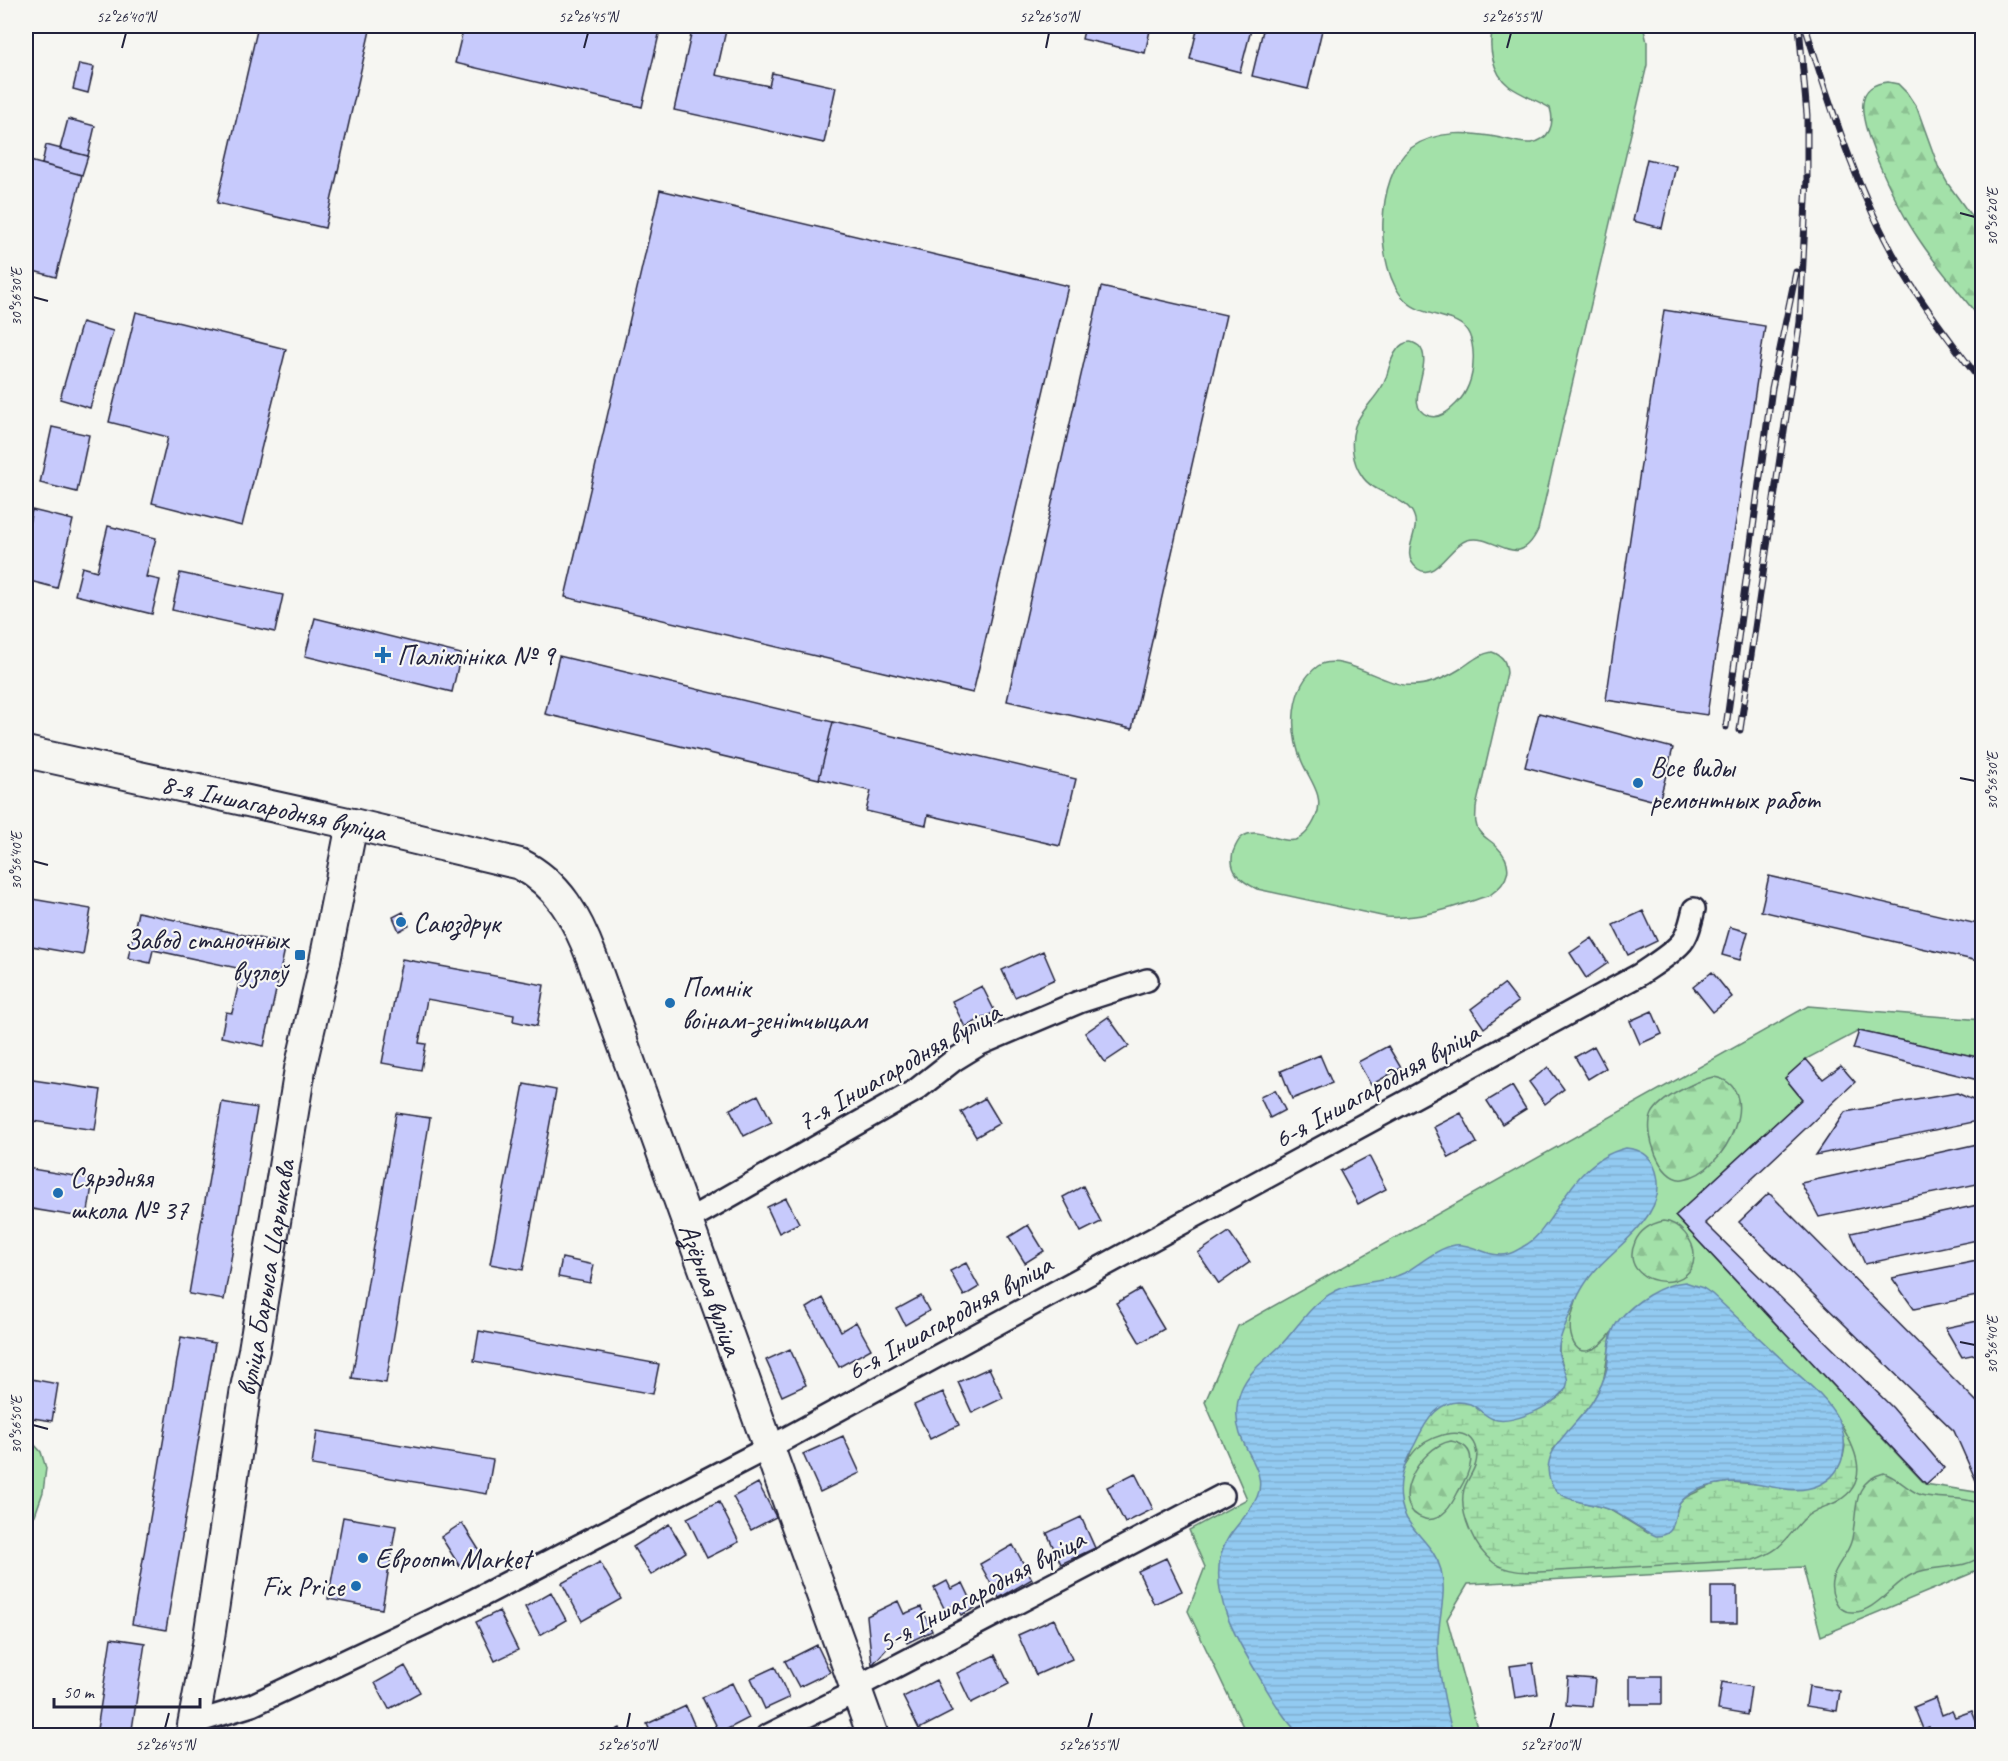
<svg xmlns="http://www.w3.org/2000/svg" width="2008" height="1761" font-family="Caveat,sans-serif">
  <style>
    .green { fill: #a3e1a9; stroke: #628272; stroke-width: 1.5 }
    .forest { fill: url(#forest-firs); stroke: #628272; stroke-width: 1.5 }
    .wetland { fill: url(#wetland-marsh); stroke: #628272; stroke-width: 1.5 }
    .water { fill: url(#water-rules); stroke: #6587a8; stroke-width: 1.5 }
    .building { fill: #c7cafc; stroke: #22223b; stroke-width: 1.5 }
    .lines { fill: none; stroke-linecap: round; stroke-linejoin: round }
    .street-casing { stroke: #22223b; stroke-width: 26 }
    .secondary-casing { stroke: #22223b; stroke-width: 34 }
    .street { stroke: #f6f6f2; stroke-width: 21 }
    .secondary { stroke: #f6f6f2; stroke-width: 30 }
    .rail-casing { stroke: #22223b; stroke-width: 7 }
    .rail { stroke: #f6f6f2; stroke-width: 4.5; stroke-dasharray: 14; stroke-linecap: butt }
    .ticks { fill: none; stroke: #22223b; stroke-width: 2 }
    .poi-dot { fill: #1f6fb2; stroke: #f6f6f2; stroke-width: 2 }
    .labels { text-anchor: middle; stroke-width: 4.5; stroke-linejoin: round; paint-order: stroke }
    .poi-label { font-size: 28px; fill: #22223b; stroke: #f6f6f2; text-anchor: start }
    .street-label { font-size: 28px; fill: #22223b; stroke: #f6f6f2 }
    .neatline { fill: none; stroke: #22223b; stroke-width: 2 }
    .ticks-label { font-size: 15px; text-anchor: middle; fill: #22223b }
  </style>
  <defs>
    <pattern id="forest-firs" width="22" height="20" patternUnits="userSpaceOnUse" patternTransform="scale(1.5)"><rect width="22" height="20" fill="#a3e1a9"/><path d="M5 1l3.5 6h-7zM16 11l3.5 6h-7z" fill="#8cc192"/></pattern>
    <pattern id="wetland-marsh" width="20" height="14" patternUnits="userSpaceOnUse" patternTransform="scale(1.5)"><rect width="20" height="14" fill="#a3e1a9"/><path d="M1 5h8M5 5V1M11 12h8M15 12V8" fill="none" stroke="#8cc192"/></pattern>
    <pattern id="water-rules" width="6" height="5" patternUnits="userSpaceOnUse" patternTransform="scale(1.5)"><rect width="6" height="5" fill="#92caf1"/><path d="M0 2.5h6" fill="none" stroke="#7eadd0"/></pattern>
  </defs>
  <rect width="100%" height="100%" fill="#f6f6f2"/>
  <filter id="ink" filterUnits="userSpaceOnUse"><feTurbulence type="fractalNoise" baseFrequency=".0167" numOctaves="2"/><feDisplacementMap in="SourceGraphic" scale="12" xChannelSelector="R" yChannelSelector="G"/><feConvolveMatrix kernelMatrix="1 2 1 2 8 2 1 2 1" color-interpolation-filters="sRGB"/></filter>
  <g filter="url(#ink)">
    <path class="green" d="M1494 26H1643L1647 42V65L1538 530C1517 574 1496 532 1467 540 1450 545 1436 581 1418 569 1398 554 1421 533 1414 516 1408 497 1373 494 1362 476 1352 462 1350 442 1355 426 1361 410 1376 399 1384 383 1389 372 1389 360 1397 350 1399 346 1405 342 1410 342 1413 342 1416 344 1419 346 1436 363 1400 407 1429 416 1440 419 1449 411 1456 404 1467 394 1473 377 1473 362 1474 352 1472 335 1465 328 1453 314 1421 317 1405 300 1374 270 1375 175 1411 148 1437 129 1471 132 1501 138 1510 140 1522 144 1531 143 1550 140 1555 124 1550 108 1537 100 1521 95 1509 86 1492 73 1487 44 1494 26Z
      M1492 652C1503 656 1506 661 1507 673L1476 807C1476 816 1474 823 1479 831 1484 838 1492 841 1497 847 1515 865 1509 882 1490 895 1456 906 1422 920 1386 917L1257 889C1241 881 1228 872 1233 852 1235 847 1238 840 1242 837 1258 825 1278 844 1295 840 1305 837 1312 826 1316 817 1325 796 1310 781 1302 762 1289 732 1289 687 1318 666 1339 652 1380 682 1404 685 1424 687 1444 679 1460 669 1471 662 1479 654 1492 652Z
      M1808 1006 1982 1020V1058L1859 1031 1806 1059 1785 1078 1802 1099 1675 1216 1925 1484 1982 1493V1569L1821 1636 1803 1567 1468 1584 1447 1619 1479 1735H1247L1188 1611 1205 1567 1189 1530 1247 1499 1205 1402 1238 1326Z
      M26 1435 41 1452 46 1468 43 1492 35 1515 26 1523Z"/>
    <path class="forest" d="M1888 82 1898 84 1907 93 1917 108 1938 166 1948 184 1982 231V321C1961 294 1937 267 1918 238 1901 213 1859 132 1863 103 1864 89 1875 83 1888 82Z
      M1713 1077C1766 1084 1727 1173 1683 1179 1660 1182 1643 1132 1652 1114 1660 1098 1696 1081 1713 1077Z
      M1663 1221C1679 1222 1695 1241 1694 1257 1693 1296 1616 1286 1635 1242 1640 1230 1650 1224 1663 1221Z
      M1451 1441C1483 1447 1469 1474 1458 1492 1455 1498 1451 1506 1446 1511 1440 1517 1432 1521 1425 1519 1386 1508 1418 1447 1451 1441Z
      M1884 1473C1899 1478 1907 1490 1921 1495 1941 1500 1964 1496 1982 1505V1555C1963 1572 1935 1563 1913 1574 1894 1582 1874 1614 1852 1612 1844 1612 1838 1607 1835 1600 1823 1575 1845 1562 1851 1542 1859 1516 1848 1482 1884 1473Z"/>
    <path class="wetland" d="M1577 1297C1574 1309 1568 1322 1571 1335 1577 1364 1601 1348 1612 1332L1603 1383 1591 1404 1553 1450 1573 1500 1607 1508 1648 1533 1676 1515 1678 1505 1686 1497 1712 1485 1729 1482 1759 1484 1843 1457 1845 1446 1838 1420C1854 1445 1873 1481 1838 1501 1827 1507 1814 1509 1805 1518 1784 1539 1785 1549 1753 1560L1539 1572C1524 1572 1507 1572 1494 1563 1475 1549 1458 1513 1464 1489 1468 1476 1480 1466 1476 1450 1470 1423 1434 1434 1419 1447 1413 1451 1409 1459 1405 1465 1414 1446 1423 1413 1445 1404 1451 1402 1465 1401 1472 1404 1476 1406 1479 1411 1483 1412 1504 1420 1521 1418 1540 1408 1548 1404 1557 1400 1563 1393 1573 1378 1559 1364 1559 1349 1559 1331 1570 1313 1577 1297Z"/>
    <path class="water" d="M1626 1148C1638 1149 1649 1154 1654 1166 1674 1212 1617 1244 1593 1273 1581 1287 1574 1304 1567 1321 1563 1331 1557 1344 1559 1355 1564 1374 1577 1382 1556 1399 1542 1410 1510 1425 1493 1419 1484 1416 1478 1407 1470 1404 1440 1394 1425 1422 1415 1444 1411 1451 1407 1458 1405 1465 1398 1484 1398 1509 1411 1525 1422 1540 1436 1551 1441 1570 1448 1596 1436 1624 1438 1651 1439 1679 1446 1708 1453 1735H1300C1284 1719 1273 1700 1261 1680 1239 1643 1210 1599 1221 1554 1227 1531 1248 1518 1257 1497 1267 1475 1247 1455 1240 1434 1235 1419 1236 1404 1241 1390 1249 1370 1266 1360 1280 1346 1301 1324 1312 1300 1342 1288 1362 1281 1384 1283 1404 1273 1420 1264 1437 1248 1455 1245 1474 1243 1489 1259 1508 1254 1513 1253 1519 1249 1524 1246 1536 1240 1544 1227 1552 1216 1571 1186 1589 1157 1626 1148Z
      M1685 1282 1703 1288 1712 1294C1738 1318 1763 1342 1789 1366 1806 1382 1827 1398 1838 1419 1850 1443 1845 1473 1819 1485 1789 1499 1756 1477 1724 1483 1709 1485 1690 1490 1680 1503 1671 1516 1679 1536 1656 1536 1638 1529 1625 1516 1608 1509 1590 1502 1560 1503 1551 1483 1537 1451 1577 1426 1592 1402 1599 1391 1604 1381 1607 1368 1610 1351 1607 1335 1619 1320 1634 1302 1662 1284 1685 1282Z"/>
    <path class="building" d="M258 26H371L325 228 217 203Z
      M464 26H661L642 107 455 63Z
      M693 26H727L716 75 769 86 772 73 836 87 824 143 674 110Z
      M1085 26H1151L1145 53 1082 39Z
      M1198 26H1252L1240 72 1190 59Z
      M1264 26H1323L1308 89 1252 76Z
      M79 64 94 67 88 93 73 89Z
      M68 119 95 126 88 156 60 149Z
      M46 145 88 156 82 175 42 164Z
      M1647 159 1676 166 1662 228 1633 221Z
      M30 161 82 175 56 277 26 269V180Z
      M660 190 1068 286 973 693 565 597Z
      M1101 287 1226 315 1132 729 1007 701Z
      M1664 310 1765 326 1707 715 1606 700Z
      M136 312 286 349 242 526 152 503 168 437 109 422Z
      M82 322 113 331 90 408 60 399Z
      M52 427 89 435 77 492 40 483Z
      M32 510 73 520 57 588 26 580V538Z
      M108 526 156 538 146 577 160 580 152 614 75 595 82 567 97 571Z
      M180 573 283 595 275 632 172 610Z
      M315 618 461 654 452 692 305 656Z
      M559 656 833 722 819 779 545 714Z
      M1539 713 1673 748 1659 802 1525 767Z
      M833 722 1076 779 1060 846 928 815 926 825 866 811 871 791 819 779Z
      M1769 876 1982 925V962L1761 911Z
      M26 898 91 909 83 955 26 945Z
      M1643 911 1657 941 1628 955 1613 925Z
      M138 912 286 944 264 1046 221 1037 226 1012 232 1013 242 969 153 950 150 963 128 958Z
      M403 912 409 926 399 931 393 917Z
      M1730 927 1748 932 1740 960 1722 955Z
      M1592 938 1608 963 1586 978 1570 953Z
      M1043 951 1055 979 1015 997 1002 970Z
      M402 959 544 985 537 1026 513 1021 514 1015 427 999 419 1043 426 1044 421 1070 382 1063Z
      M1712 972 1732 997 1713 1012 1693 987Z
      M1504 984 1518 1002 1484 1028 1471 1009Z
      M982 986 995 1012 965 1027 952 1001Z
      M1652 1011 1662 1034 1640 1044 1630 1021Z
      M1108 1017 1129 1046 1105 1062 1085 1033Z
      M1859 1031 1982 1058V1081L1853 1049Z
      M1388 1046 1401 1068 1371 1085 1358 1062Z
      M1594 1046 1606 1068 1588 1079 1575 1057Z
      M1320 1055 1332 1083 1292 1099 1281 1071Z
      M1806 1059 1823 1079 1841 1066 1855 1082 1705 1223 1893 1408 1944 1468 1926 1484 1675 1216 1802 1099 1785 1078Z
      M1548 1067 1564 1089 1545 1104 1529 1082Z
      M26 1079 101 1090 95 1130 26 1120Z
      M524 1084 556 1090 523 1270 490 1264Z
      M1512 1086 1526 1109 1502 1124 1487 1101Z
      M1275 1090 1285 1110 1270 1118 1260 1097Z
      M1957 1093 1982 1104V1120L1816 1155 1845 1112Z
      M758 1095 772 1122 744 1136 730 1109Z
      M985 1098 1000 1123 976 1137 961 1112Z
      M222 1102 257 1108 224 1300 189 1294Z
      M396 1113 430 1118 386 1383 352 1378Z
      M1461 1113 1477 1143 1449 1158 1434 1127Z
      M1982 1143V1183L1819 1217 1801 1183Z
      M1369 1156 1386 1189 1358 1204 1340 1171Z
      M26 1168 93 1179 87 1218 26 1208Z
      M1083 1186 1101 1222 1081 1232 1063 1197Z
      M1769 1193 1982 1407V1480L1977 1483 1954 1431 1739 1222Z
      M786 1198 799 1223 779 1233 767 1207Z
      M1982 1204V1239L1865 1264 1851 1233Z
      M1028 1225 1044 1251 1025 1263 1009 1237Z
      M1229 1232 1250 1262 1219 1284 1198 1253Z
      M562 1258 594 1265 590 1283 558 1277Z
      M1982 1260V1295L1914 1309 1892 1278Z
      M966 1263 979 1287 964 1296 950 1271Z
      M1140 1289 1164 1329 1140 1343 1116 1303Z
      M921 1296 929 1311 905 1325 897 1309Z
      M823 1298 841 1331 856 1322 871 1349 839 1367 807 1308Z
      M1982 1320V1353L1962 1357 1945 1328Z
      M479 1331 659 1364 653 1394 474 1361Z
      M181 1337 215 1343 166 1630 132 1624Z
      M790 1349 806 1385 782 1396 766 1360Z
      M989 1368 1003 1398 972 1413 958 1382Z
      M26 1378 58 1384 52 1421 26 1417Z
      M943 1392 959 1425 930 1439 914 1405Z
      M317 1431 493 1460 487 1494 312 1465Z
      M843 1436 860 1473 820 1492 803 1454Z
      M1135 1473 1153 1509 1125 1523 1107 1487Z
      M758 1483 776 1517 751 1530 733 1497Z
      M719 1502 739 1542 707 1558 687 1518Z
      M343 1517 396 1526 382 1609 328 1599Z
      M1081 1517 1095 1548 1061 1564 1047 1533Z
      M462 1523 481 1553 460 1567 441 1537Z
      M669 1524 686 1552 651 1575 633 1547Z
      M1013 1545 1032 1579 999 1598 980 1564Z
      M1166 1558 1182 1591 1154 1604 1138 1571Z
      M600 1562 621 1599 582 1621 562 1583Z
      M947 1581 951 1589 963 1583 975 1608 961 1615 956 1604 945 1610 934 1588Z
      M1711 1587H1737V1623H1711Z
      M551 1592 566 1620 540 1635 525 1607Z
      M898 1601 904 1614 921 1607 932 1631 907 1643 902 1632 872 1665 867 1616Z
      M499 1611 518 1650 495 1661 476 1622Z
      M1054 1619 1072 1659 1036 1675 1018 1635Z
      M111 1638 145 1643 131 1736H96Z
      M817 1645 830 1672 799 1687 785 1661Z
      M995 1655 1009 1684 971 1703 957 1673Z
      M1533 1663 1538 1694 1515 1698 1510 1666Z
      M405 1666 420 1692 389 1709 375 1683Z
      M775 1667 789 1698 765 1709 751 1678Z
      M1630 1676H1662V1704H1630Z
      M1568 1677 1595 1679 1592 1707 1566 1705Z
      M936 1680 952 1712 919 1729 903 1697Z
      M1722 1682 1751 1687 1747 1715 1718 1710Z
      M732 1683 749 1718 720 1733 702 1697Z
      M1809 1686 1840 1691 1837 1711 1806 1706Z
      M1936 1698 1942 1715 1952 1711 1955 1717 1972 1711 1982 1736H1932L1929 1727 1923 1729 1914 1707Z
      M686 1706 699 1736H652L647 1724Z
      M620 1728 623 1736H604Z
      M849 1728 852 1736H829Z"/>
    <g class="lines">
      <g class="street-casing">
        <path id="street" d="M688 1220 916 1090 954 1060 980 1044 1079 1002 1147 980
          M193 1723 252 1705 472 1601 783 1440 1639 975C1653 965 1671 955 1682 942 1689 933 1691 920 1694 909
          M767 1736 845 1697 868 1681 1223 1495"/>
      </g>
      <g class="secondary-casing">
        <g id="secondary">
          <path id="s1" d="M26 752 357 825 520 864C559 884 577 918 592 958L873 1736"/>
          <path id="s2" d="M191 1736 208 1644 246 1388 254 1350 300 1069 325 961 352 824"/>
        </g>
      </g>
      <use href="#street" class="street"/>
      <use href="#secondary" class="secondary"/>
      <g class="rail-casing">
        <path id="rail" d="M1805 26C1832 111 1859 198 1905 275 1928 313 1956 348 1982 383
          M1972 26 1982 38
          M1726 727 1772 388 1796 272
          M1740 730 1800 322 1807 180V115L1799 26"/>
      </g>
      <use href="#rail" class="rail"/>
    </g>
  </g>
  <path class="ticks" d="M122 48 126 33M584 48 588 33M1046 48 1049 33M1507 48 1511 33M1960 213 1975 217M33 297 48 301M1960 778 1975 781M33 861 48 865M1960 1342 1975 1345M33 1425 48 1429M165 1728 169 1713M627 1728 630 1713M1088 1728 1092 1713M1550 1728 1554 1713"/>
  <g class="poi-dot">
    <path d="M380 646h6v6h6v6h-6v6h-6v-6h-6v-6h6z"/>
    <circle cx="1638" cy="783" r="6"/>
    <circle cx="401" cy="922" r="6"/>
    <rect x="294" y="949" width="12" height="12" rx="3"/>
    <circle cx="670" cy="1003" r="6"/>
    <circle cx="58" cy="1193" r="6"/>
    <circle cx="363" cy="1558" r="6"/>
    <circle cx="356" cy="1586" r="6"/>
  </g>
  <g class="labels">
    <g class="poi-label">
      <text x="397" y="665">Паліклініка № 9</text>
      <text x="1650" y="777">Все виды<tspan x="1650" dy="32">ремонтных работ</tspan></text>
      <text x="413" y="932">Саюздрук</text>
      <text x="288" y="949" text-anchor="end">Завод станочных<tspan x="288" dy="32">вузлоў</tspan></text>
      <text x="682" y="997">Помнік<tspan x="682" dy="32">воінам-зенітчыцам</tspan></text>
      <text x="70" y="1187">Сярэдняя<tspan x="70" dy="32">школа № 37</tspan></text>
      <text x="375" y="1568">Евроопт Market</text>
      <text x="344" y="1596" text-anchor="end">Fix Price</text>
    </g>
    <g class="street-label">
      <text dy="10" stroke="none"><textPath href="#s1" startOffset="254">8-я Іншагародняя вуліца</textPath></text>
      <text transform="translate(898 1066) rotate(-30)" y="10">7-я Іншагародняя вуліца</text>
      <text transform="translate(1376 1085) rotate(-29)" y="10">6-я Іншагародняя вуліца</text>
      <text dy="10" stroke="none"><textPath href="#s2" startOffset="464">вуліца Барыса Царыкава</textPath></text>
      <text dy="10" stroke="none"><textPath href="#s1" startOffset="980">Азёрная вуліца</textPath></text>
      <text transform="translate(949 1317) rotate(-29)" y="10">6-я Іншагародняя вуліца</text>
      <text transform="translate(981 1590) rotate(-28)" y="10">5-я Іншагародняя вуліца</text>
    </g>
  </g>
  <rect width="2008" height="1761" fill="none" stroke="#f6f6f2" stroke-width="66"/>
  <path d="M54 1698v9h146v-9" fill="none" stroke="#22223b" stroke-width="3"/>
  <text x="63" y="1698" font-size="18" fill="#22223b" stroke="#f6f6f2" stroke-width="4.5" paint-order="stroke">50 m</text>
  <rect x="33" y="33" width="1942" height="1695" class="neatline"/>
  <g class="ticks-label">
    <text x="126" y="22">52°26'40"N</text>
    <text x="588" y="22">52°26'45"N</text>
    <text x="1049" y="22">52°26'50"N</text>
    <text x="1511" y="22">52°26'55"N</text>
    <text transform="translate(1992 217) rotate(-90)" y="5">30°56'20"E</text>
    <text transform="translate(16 297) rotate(-90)" y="5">30°56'30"E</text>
    <text transform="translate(1992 781) rotate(-90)" y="5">30°56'30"E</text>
    <text transform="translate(16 861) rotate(-90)" y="5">30°56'40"E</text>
    <text transform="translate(1992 1345) rotate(-90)" y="5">30°56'40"E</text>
    <text transform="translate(16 1425) rotate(-90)" y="5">30°56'50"E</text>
    <text x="165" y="1750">52°26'45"N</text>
    <text x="627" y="1750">52°26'50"N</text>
    <text x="1088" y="1750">52°26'55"N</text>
    <text x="1550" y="1750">52°27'00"N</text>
  </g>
</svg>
